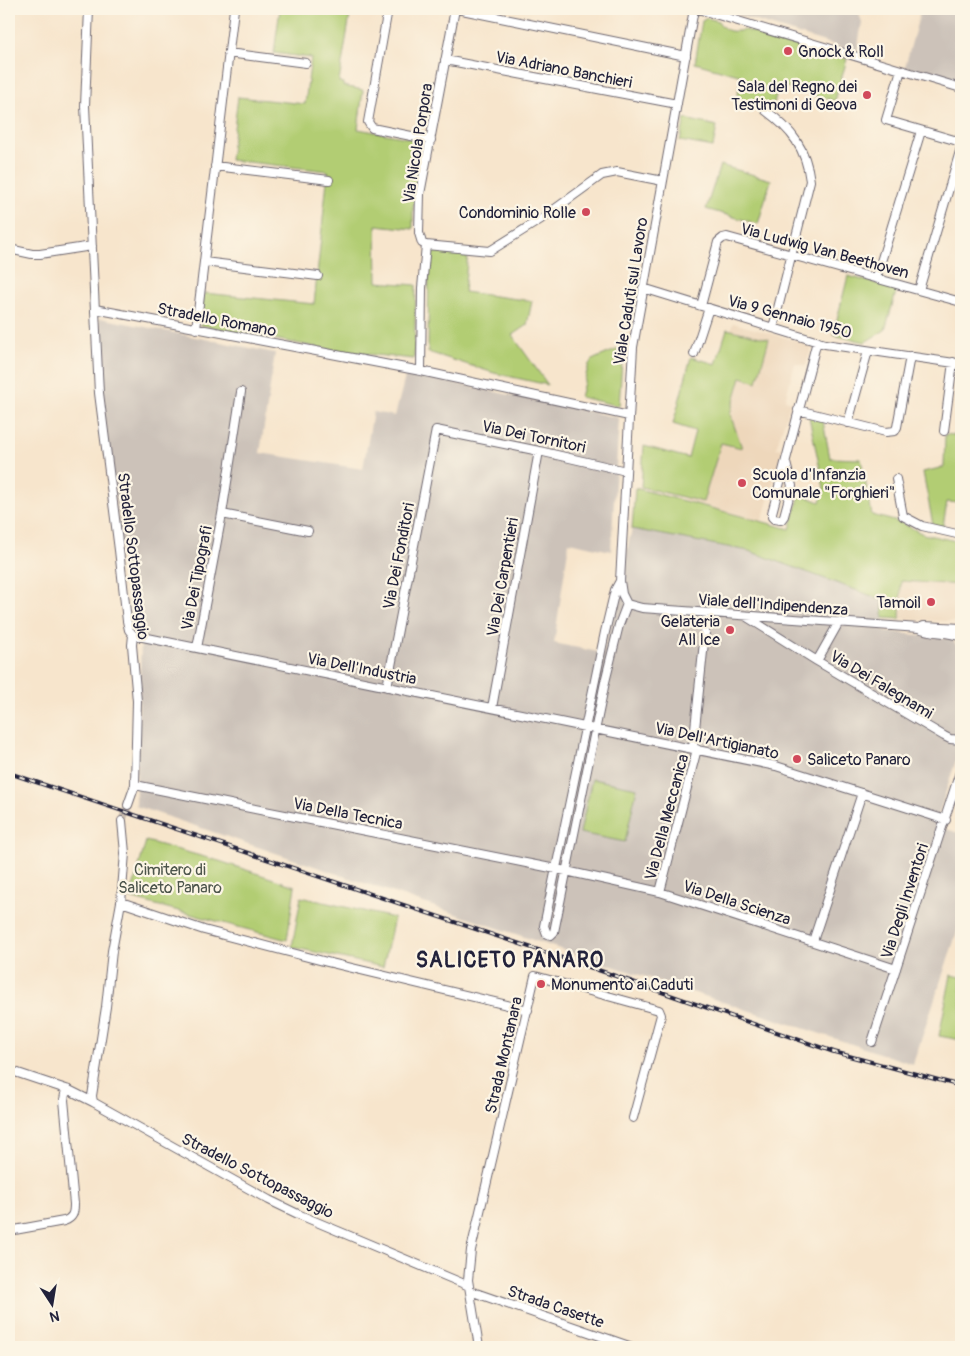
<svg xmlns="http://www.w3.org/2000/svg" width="970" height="1356" font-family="Pangolin,sans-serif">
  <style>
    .built { fill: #eed7bb }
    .industrial { fill: #ccc2b9 }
    .green { fill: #b2cd73; stroke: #6a7857 }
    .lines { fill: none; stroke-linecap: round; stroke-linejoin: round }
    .minor-tunnel { stroke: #ccbeaf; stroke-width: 8; stroke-dasharray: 8 4; stroke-linecap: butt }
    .minor-casing { stroke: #6d666e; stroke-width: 10 }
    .minor { stroke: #fff; stroke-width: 8 }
    .rail-casing { stroke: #22223b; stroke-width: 4 }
    .rail { stroke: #fcf5e5; stroke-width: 2; stroke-dasharray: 5.5; stroke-linecap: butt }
    .poi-dot { fill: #d1495b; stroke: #fcf5e5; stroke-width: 2 }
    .labels { text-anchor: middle; stroke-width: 4.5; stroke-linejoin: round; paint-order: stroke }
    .poi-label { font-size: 16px; fill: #22223b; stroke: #fcf5e5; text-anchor: start }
    .street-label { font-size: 16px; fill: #22223b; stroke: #fcf5e5 }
    .park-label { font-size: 16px; fill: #4d554c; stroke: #fcf5e5 }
    .district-label { font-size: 21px; font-weight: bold; letter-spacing: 1px; fill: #22223b; stroke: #fcf5e5 }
  </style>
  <rect width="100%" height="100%" fill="#fcf5e5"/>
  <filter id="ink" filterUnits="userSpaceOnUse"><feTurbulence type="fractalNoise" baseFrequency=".02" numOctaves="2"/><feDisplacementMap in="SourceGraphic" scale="10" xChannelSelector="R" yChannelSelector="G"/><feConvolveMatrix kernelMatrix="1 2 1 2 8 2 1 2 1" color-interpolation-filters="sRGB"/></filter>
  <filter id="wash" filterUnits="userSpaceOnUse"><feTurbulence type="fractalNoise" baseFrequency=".0096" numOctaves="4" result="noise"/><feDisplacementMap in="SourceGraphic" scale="20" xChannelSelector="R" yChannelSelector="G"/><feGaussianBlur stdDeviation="1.12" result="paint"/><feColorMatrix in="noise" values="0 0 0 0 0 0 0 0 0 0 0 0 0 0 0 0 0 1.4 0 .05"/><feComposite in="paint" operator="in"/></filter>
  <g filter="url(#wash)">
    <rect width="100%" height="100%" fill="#f7e5cc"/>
    <path class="built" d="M733 323 812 345 806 366 795 363 785 400 791 402 776 448 783 449 762 521 684 500Z
      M901 581 961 585V622L900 619Z"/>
    <path class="industrial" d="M718 9H857L862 22 857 52Z
      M921 9H961V85L905 67Z
      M100 318 275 353 260 453 363 469 373 412 395 416 406 373 619 418 611 551 569 542 554 643 603 653 632 529 749 551 884 600 883 631 952 639 961 651V701L957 757 935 825 961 834V920L913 1064 554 947 136 806 141 643 132 622 103 413 99 322Z"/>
    <path class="green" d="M280 9H351L339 82 343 83V86L363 90 358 129 425 141 413 208V229L376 225 377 282 416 285 414 359 337 351 200 325 204 293 314 304 328 171 230 160 238 97 305 104 311 58 274 53Z
      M707 18 718 21C726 33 732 32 746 30L847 59 835 101 779 85 772 110 736 99 742 76 695 63 702 21Z
      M685 119 717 126 713 147 680 141Z
      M720 165 771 180 758 224 706 209Z
      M429 249 468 253 464 292 532 301 527 325 512 335 548 385 494 373 428 352Z
      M848 276 897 289 885 330 865 342 833 335Z
      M727 329 769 339 757 382 741 377 730 414 742 448 721 443 703 502 641 487 644 446 688 458 695 431 673 424 691 357 716 364Z
      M623 347 619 406 580 397 589 364 594 359Z
      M809 417 823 421 830 458 861 459 872 515 902 523 923 534 961 542V585L901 581 900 619 883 618V600L749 551 632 529 635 488 790 529 800 494 820 502 824 488Z
      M945 434 961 436V503L947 502 943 526 933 525 923 472 944 467Z
      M592 779 637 788 625 842 580 833Z
      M146 841 219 861 295 886 287 940 130 898Z
      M301 897 394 918 383 967 292 947Z
      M951 975 961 977V1040L939 1036Z"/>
  </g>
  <g filter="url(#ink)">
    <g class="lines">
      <path class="minor-tunnel" d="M122 821 128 805"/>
      <g class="minor-casing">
        <path id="minor" d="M89 9 85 106 99 393 119 550 127 621 129 630 133 635 132 645 137 701 135 785 128 805
          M388 9 368 122 372 128 431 140
          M457 9 686 56
          M698 9 961 88
          M228 53 306 63
          M445 60 677 104
          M901 70 886 120 961 142
          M765 110C792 130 806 148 810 181L773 328
          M215 166 329 180
          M426 245 490 251 541 219 602 175 617 172 663 181
          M9 249 32 254H40L92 246
          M204 262 318 276
          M876 278 921 131
          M643 288 825 344 961 364
          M919 290 961 148
          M701 306 718 242 723 238 727 237 961 302
          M95 309 421 371 629 416
          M196 329 234 9
          M694 354 709 308
          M421 371 422 288 426 245 422 243 419 233 420 194 455 9
          M798 410 886 432 895 431 897 427 910 356
          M848 423 868 351
          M944 431 953 362
          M786 463 792 486 784 516 781 520 774 519 772 517V513L817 341
          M896 479 903 516 922 526 961 535
          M222 514 308 531
          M620 581 615 590 605 632 544 926 547 934 551 935 554 932 605 682 619 625 627 604
          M627 604 622 594 620 581 633 347 694 9
          M627 604 642 608 919 628C932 634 948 631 961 637
          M747 617 817 661 944 736 950 739 961 740
          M919 628 924 626 961 628
          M133 635 776 766 946 820
          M197 648 222 514 241 392
          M817 661 839 622
          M387 687 436 430 539 451 626 471
          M492 708 539 451
          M693 748 707 613
          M135 785 566 871 660 892 896 969
          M122 821 125 853 121 902 112 951 106 1007 92 1096 93 1102 269 1200 300 1215 469 1286
          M660 892 697 749
          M121 902 204 930 327 962 528 1010
          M813 941 862 793
          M872 1042 961 769
          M9 1070 69 1090 93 1102
          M9 1231 64 1221C73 1218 74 1213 74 1204L64 1100 65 1094 69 1090
          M470 1291 632 1347
          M479 1347 468 1280 471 1250 535 976 659 1010 661 1015 633 1118"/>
      </g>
      <use href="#minor" class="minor"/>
      <g class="rail-casing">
        <path id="rail" d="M9 773 604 972 834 1052 961 1086"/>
      </g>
      <use href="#rail" class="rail"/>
    </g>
  </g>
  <g class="poi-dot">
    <circle cx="788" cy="51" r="5"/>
    <circle cx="867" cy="95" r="5"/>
    <circle cx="586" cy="212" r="5"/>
    <circle cx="742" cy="483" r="5"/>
    <circle cx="931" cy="602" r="5"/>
    <circle cx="730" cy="630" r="5"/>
    <circle cx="797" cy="759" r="5"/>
    <circle cx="541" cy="984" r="5"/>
  </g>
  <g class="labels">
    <g class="poi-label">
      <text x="798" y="57">Gnock &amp; Roll</text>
      <text x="857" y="92" text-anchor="end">Sala del Regno dei<tspan x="857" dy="18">Testimoni di Geova</tspan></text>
      <text x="576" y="218" text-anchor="end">Condominio Rolle</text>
      <text x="752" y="480">Scuola d'Infanzia<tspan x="752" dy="18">Comunale "Forghieri"</tspan></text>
      <text x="921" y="608" text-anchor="end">Tamoil</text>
      <text x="720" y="627" text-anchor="end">Gelateria<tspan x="720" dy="18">All Ice</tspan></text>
      <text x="807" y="765">Saliceto Panaro</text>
      <text x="551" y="990">Monumento ai Caduti</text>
    </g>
    <g class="street-label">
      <text transform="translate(564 69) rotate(11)" y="6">Via Adriano Banchieri</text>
      <text transform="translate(417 143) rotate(-81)" y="6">Via Nicola Porpora</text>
      <text transform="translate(825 250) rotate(15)" y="6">Via Ludwig Van Beethoven</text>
      <text transform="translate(630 291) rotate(-81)" y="6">Viale Caduti sul Lavoro</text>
      <text transform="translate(790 316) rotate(15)" y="6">Via 9 Gennaio 1950</text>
      <text transform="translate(217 319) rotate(11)" y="6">Stradello Romano</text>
      <text transform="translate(534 436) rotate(12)" y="6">Via Dei Tornitori</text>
      <text transform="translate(134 556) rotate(83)" y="6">Stradello Sottopassaggio</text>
      <text transform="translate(398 556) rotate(-79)" y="6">Via Dei Fonditori</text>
      <text transform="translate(502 577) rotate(-80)" y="6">Via Dei Carpentieri</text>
      <text transform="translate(196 578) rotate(-79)" y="6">Via Dei Tipografi</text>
      <text transform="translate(773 604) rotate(4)" y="6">Viale dell'Indipendenza</text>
      <text transform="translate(362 668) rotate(11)" y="6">Via Dell'Industria</text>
      <text transform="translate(882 684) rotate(31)" y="6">Via Dei Falegnami</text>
      <text transform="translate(717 740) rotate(12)" y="6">Via Dell'Artigianato</text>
      <text transform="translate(348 813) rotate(11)" y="6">Via Della Tecnica</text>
      <text transform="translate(666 817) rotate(-75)" y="6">Via Della Meccanica</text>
      <text transform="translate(904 901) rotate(-72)" y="6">Via Degli Inventori</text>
      <text transform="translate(737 902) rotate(18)" y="6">Via Della Scienza</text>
      <text transform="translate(503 1055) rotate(-77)" y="6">Strada Montanara</text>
      <text transform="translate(258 1175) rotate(27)" y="6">Stradello Sottopassaggio</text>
      <text transform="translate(556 1306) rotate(19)" y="6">Strada Casette</text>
    </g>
    <g class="park-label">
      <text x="170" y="875">Cimitero di<tspan x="170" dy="18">Saliceto Panaro</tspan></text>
    </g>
    <g class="district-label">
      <text x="510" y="967">SALICETO PANARO</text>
    </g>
  </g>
  <rect width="970" height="1356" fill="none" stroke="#fcf5e5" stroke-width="30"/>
  <g transform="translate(52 1304) rotate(168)" stroke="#fcf5e5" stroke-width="4" paint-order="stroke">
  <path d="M0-4L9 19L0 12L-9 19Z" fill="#22223b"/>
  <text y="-8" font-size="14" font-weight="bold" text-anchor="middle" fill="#22223b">N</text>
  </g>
</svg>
